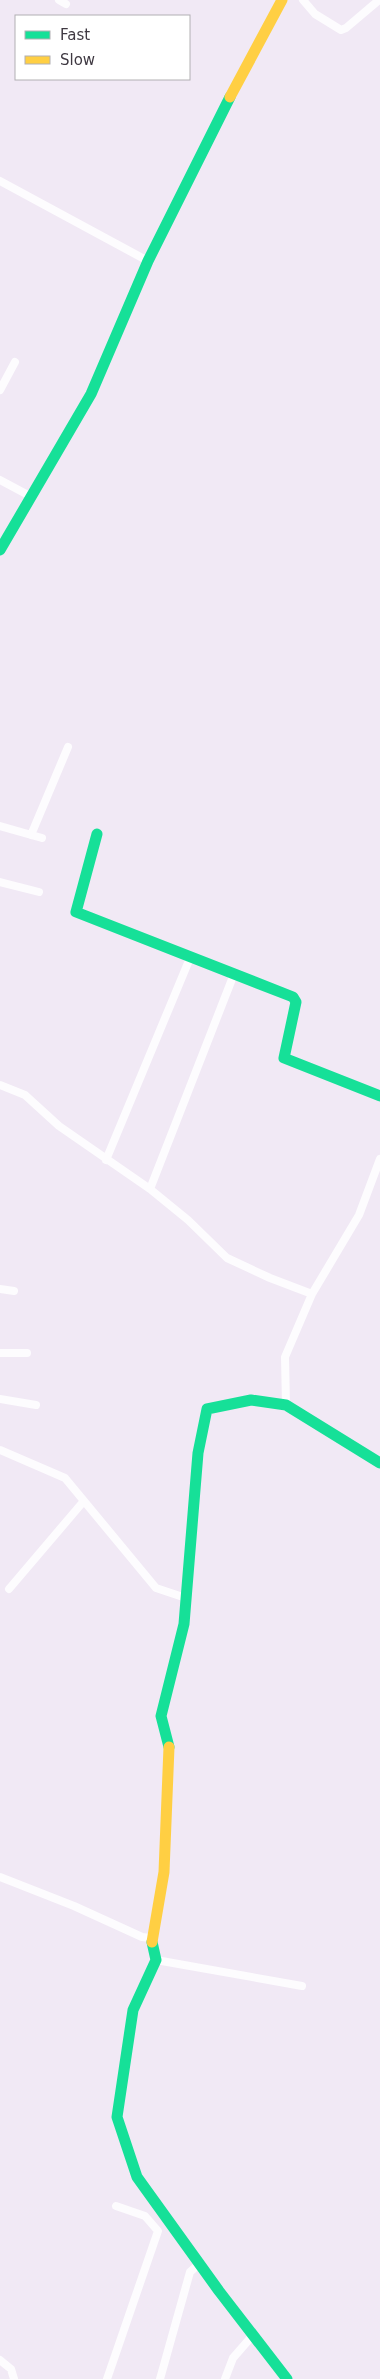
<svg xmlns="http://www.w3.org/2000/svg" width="380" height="2379" font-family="'DejaVu Sans',sans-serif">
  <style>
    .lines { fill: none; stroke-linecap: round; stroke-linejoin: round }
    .street { stroke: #fdfcfe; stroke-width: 8 }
    .fast { stroke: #16e098; stroke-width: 11 }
    .slow { stroke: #ffcf43; stroke-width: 11 }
  </style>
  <rect width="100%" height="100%" fill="#f1e9f5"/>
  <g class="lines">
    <path class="street" d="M59 0 66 4
      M303 0 315 14 341 30 346 28 379 0
      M0 181 148 261
      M0 390 15 362
      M0 480 30 496
      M0 826 42 838
      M31 835 68 747
      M0 882 39 892
      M0 1085 25 1095 59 1126 150 1189 188 1220 227 1258 270 1278 312 1294
      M106 1160 190 958
      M150 1189 234 974
      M0 1289 14 1291
      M0 1353H27
      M0 1399 36 1405
      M286 1405 285 1357 312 1294 359 1215 380 1159
      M0 1450 65 1478 156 1588 186 1598
      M9 1589 83 1502
      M0 1877 74 1906 142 1937 151 1938
      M156 1960 302 1986
      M0 2360 11 2369 14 2379
      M107 2379 158 2231 145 2216 116 2206
      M160 2379 190 2272 199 2264
      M225 2379 233 2358 254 2334"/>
    <path class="fast" d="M0 550 91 394 148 261 230 97
      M97 834 76 912 293 997 296 1002 284 1058 380 1096
      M169 1747 161 1716 184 1624 198 1453 207 1409 251 1400 286 1405 380 1463
      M152 1942 156 1960 133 2010 117 2117 137 2177 219 2291 287 2379"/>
    <path class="slow" d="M230 97 282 0
      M152 1942 164 1872 169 1747"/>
  </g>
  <rect x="15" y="15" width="175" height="65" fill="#ffffff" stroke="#b2b0b3"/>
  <rect x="25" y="31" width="25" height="8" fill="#16e098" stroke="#b2b0b3"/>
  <text x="60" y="40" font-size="15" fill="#3f3942">Fast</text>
  <rect x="25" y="56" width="25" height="8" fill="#ffcf43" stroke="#b2b0b3"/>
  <text x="60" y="65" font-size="15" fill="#3f3942">Slow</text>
</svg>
